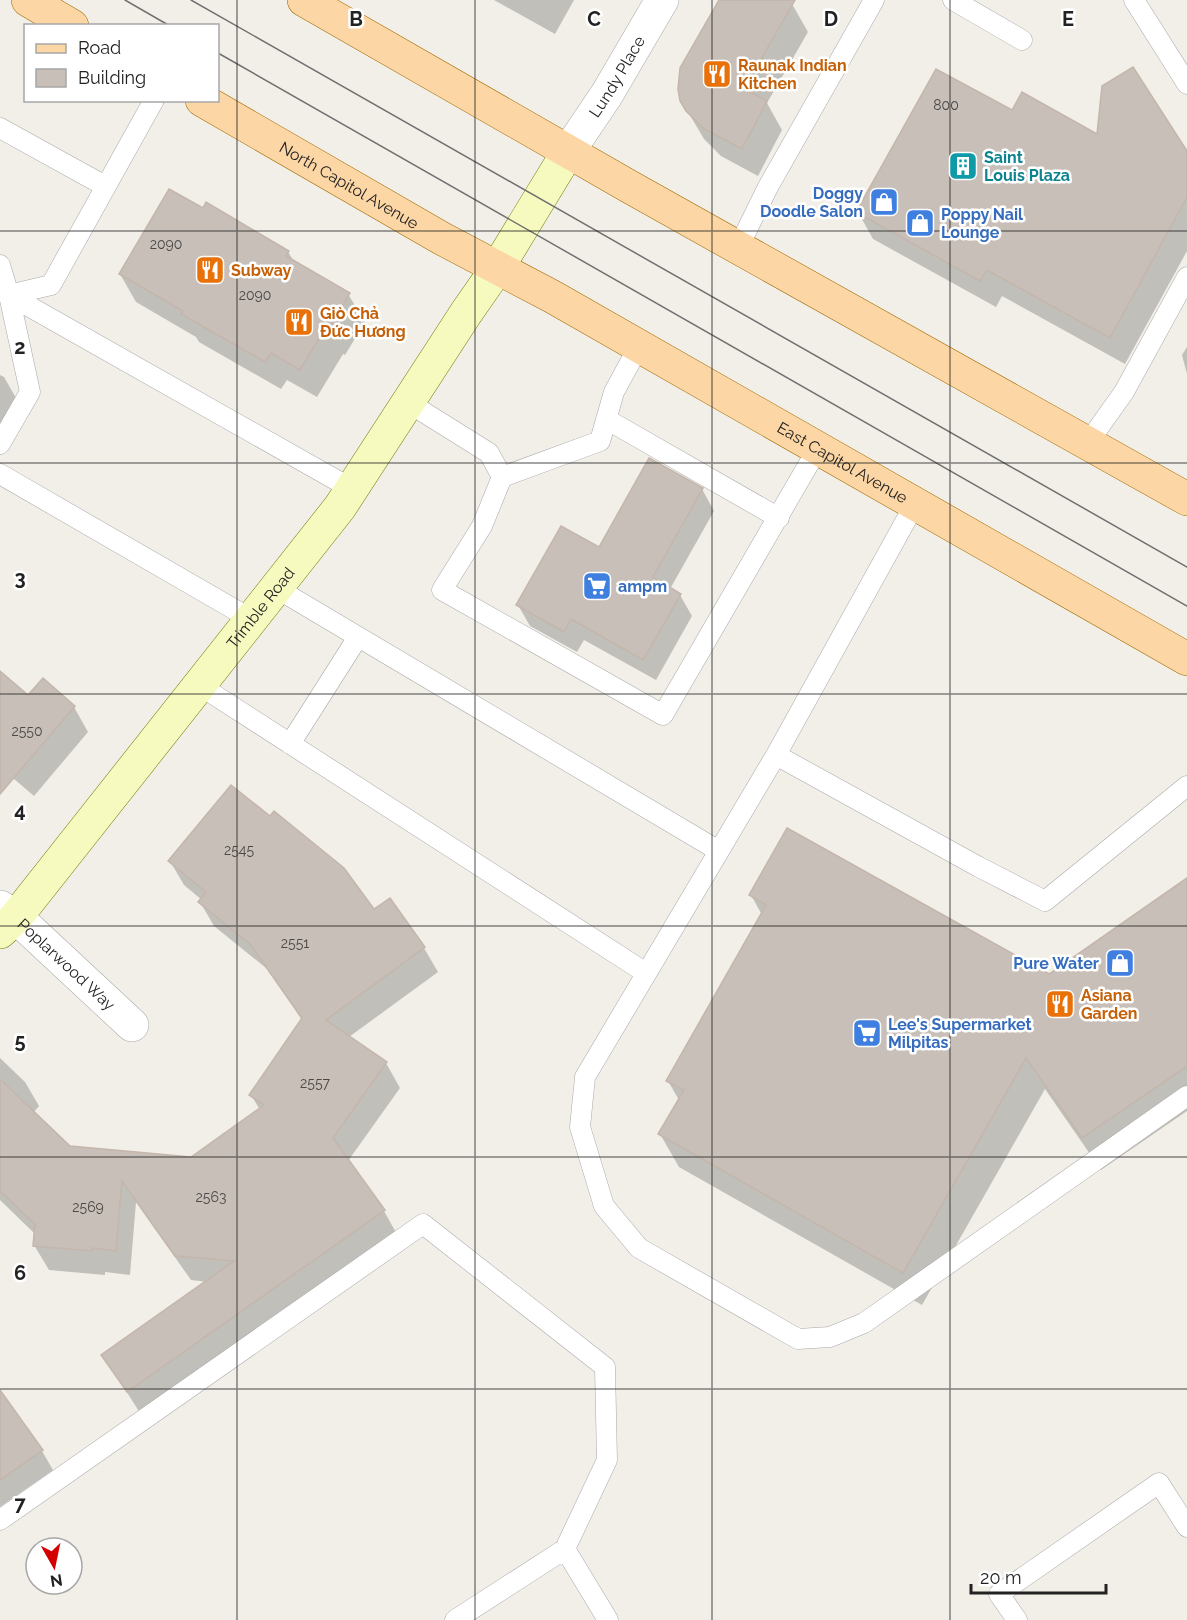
<svg xmlns="http://www.w3.org/2000/svg" width="1187" height="1620" font-family="Raleway,sans-serif">
  <style>
    .shadow { fill: #0003 }
    .building { fill: #c7bfb8; stroke: #c4b6ab; stroke-width: 1.5 }
    .lines { fill: none; stroke-linecap: round; stroke-linejoin: round }
    .lane-casing { stroke: #a9a9a9; stroke-width: 21 }
    .street-casing { stroke: #a9a9a9; stroke-width: 34 }
    .secondary-casing { stroke: #707d05; stroke-width: 34 }
    .primary-casing { stroke: #a06b00; stroke-width: 34 }
    .lane { stroke: #fff; stroke-width: 20 }
    .street { stroke: #fff; stroke-width: 33 }
    .secondary { stroke: #f7fabf; stroke-width: 33 }
    .primary { stroke: #fcd6a4; stroke-width: 33 }
    .tram { stroke: #707070; stroke-width: 1.5 }
    .grid { fill: none; stroke: #222; stroke-width: 1.5; stroke-opacity: 0.55 }
    .labels { text-anchor: middle; stroke-width: 5; stroke-linejoin: round; paint-order: stroke }
    .number-label { font-size: 14px; fill: #4b4948 }
    .food-label { font-size: 16px; font-weight: bold; fill: #c56008; stroke: #fff; text-anchor: start }
    .street-label { font-size: 16px; fill: #222; stroke: #fff }
    .culture-label { font-size: 16px; font-weight: bold; fill: #0d838f; stroke: #fff; text-anchor: start }
    .shop-label { font-size: 16px; font-weight: bold; fill: #366cbe; stroke: #fff; text-anchor: start }
    .grid-label { font-size: 20px; text-anchor: middle; font-weight: bold; fill: #222; stroke: #fff; stroke-width: 5; stroke-linejoin: round; paint-order: stroke }
  </style>
  <rect width="100%" height="100%" fill="#f2efe9"/>
  <path class="shadow" d="M494 0H574L555 34Z
    M721 0H785L792 4 808 32 767 103 782 130 758 176 721 156 704 139 681 100Z
    M1013 112 1098 136 1187 153V251L1125 364 1002 296 996 307 873 239 858 212Z
    M204 210 288 252 295 263 348 294 365 322 345 355 343 354 317 397 287 380 281 389 199 342 196 337 136 302 120 274Z
    M1187 347V374L1182 355Z
    M0 375 4 377 24 412 0 455Z
    M702 489 714 511 670 589 680 595 692 616 656 680 584 640 577 652 530 626 518 605 599 549Z
    M0 673 28 697 74 707 88 732 34 796 7 773 0 772Z
    M170 861 373 911 389 900 424 948 438 972 349 1037 386 1063 400 1088 348 1161 384 1211 398 1236 142 1416 103 1355 208 1282 191 1280 136 1202 130 1275 105 1272V1275L49 1270 34 1245 35 1234 0 1200V1058L25 1082 39 1106 33 1113 70 1148 191 1158 260 1110 251 1095 302 1020 266 968 214 926 200 902 202 900 184 885Z
    M1187 880V1111L1101 1170 1045 1089 922 1305 679 1167 660 1134 679 1100 668 1081 762 915 751 895 1049 976Z
    M0 1424 42 1451 53 1470 0 1507Z"/>
  <path class="building" d="M719 0H795L744 89 767 101 742 149 704 129 686 111 680 101 678 89 680 68Z
    M1133 67 1187 151V197L1110 338 987 270 980 281 856 212 936 69 1012 110 1022 92 1097 134 1102 86Z
    M169 189 203 208 206 202 289 251 286 256 350 293 329 329 326 327 300 370 271 353 265 362 181 314 183 311 119 274Z
    M649 458 703 488 653 577 681 594 643 660 571 619 564 632 516 605 561 526 599 547Z
    M0 671 28 695 43 678 75 706 0 794Z
    M231 785 270 816 274 811 344 868 374 909 390 898 425 947 326 1020 387 1062 333 1138 385 1210 127 1392 101 1355 234 1261 175 1256 122 1181 116 1251 92 1248V1251L33 1246 35 1224 0 1191V1079L70 1146 191 1157 264 1105 249 1095 302 1018 250 944 198 902 206 892 168 861Z
    M787 828 1049 974 1187 878V1066L1082 1138 1026 1058 903 1273 658 1134 684 1090 666 1081 766 905 749 895Z
    M0 1390 43 1450 0 1480Z"/>
  <g class="lines">
    <g class="lane-casing">
      <path id="lane" d="M953 0 1022 40
        M1134 0 1187 84
        M0 128 105 186
        M738 248 768 187 874 0
        M0 265 9 295 352 489
        M409 403 489 453 502 477 482 526 442 590 663 715 818 448
        M606 419 779 518
        M0 444 30 392 9 295 51 285 154 100
        M1087 444 1124 392 1187 277
        M0 474 251 619
        M502 477 600 441 614 392 639 346
        M915 504 776 755 585 1077 580 1127 604 1206 639 1248 798 1339 830 1337 864 1323 1187 1096
        M276 588 719 851
        M199 685 646 973
        M290 744 358 637
        M776 755 979 867 1045 901 1187 786
        M0 1520 423 1224 605 1367 607 1460 565 1549 455 1620
        M565 1549 608 1620
        M1017 1620 999 1594 1159 1483 1187 1527"/>
    </g>
    <g class="street-casing">
      <g id="street">
        <path id="s1" d="M568 152 607 94 662 0"/>
        <path id="s2" d="M0 907 16 917 132 1025"/>
      </g>
    </g>
    <g class="secondary-casing">
      <g id="secondary">
        <path id="s3" d="M0 932 16 917 340 507 466 313 498 267 568 152"/>
      </g>
    </g>
    <g class="primary-casing">
      <g id="primary">
        <path d="M28 0 72 26"/>
        <path d="M304 0 630 187 1187 499"/>
        <path id="s4" d="M202 100 441 238 553 297 1187 659"/>
      </g>
    </g>
    <use href="#lane" class="lane"/>
    <use href="#street" class="street"/>
    <use href="#secondary" class="secondary"/>
    <use href="#primary" class="primary"/>
    <path class="tram" d="M125 0 170 26
      M191 0 1187 567
      M218 53 1187 606"/>
  </g>
  <path class="grid" d="M237 0V1620M475 0V1620M712 0V1620M950 0V1620M0 231H1187M0 463H1187M0 694H1187M0 926H1187M0 1157H1187M0 1389H1187"/>
  <defs>
    <g id="restaurant-square" transform="scale(1.5)"><rect x="-9" y="-9" width="18" height="18" rx="4" fill="#e8710a" stroke="#fff"/><path d="M-5-6h1v4h1v-4h1v4h1v-4h1v5L-1.5 .5V6h-2V.5L-5-1ZM5-6V6H3V1.5H1.5Q1.5-4 5-6Z" fill="#fff"/></g>
    <g id="building-square" transform="scale(1.5)"><rect x="-9" y="-9" width="18" height="18" rx="4" fill="#0f9aa8" stroke="#fff"/><path d="M-4-6H4V6H1V3H-1V6H-4ZM-2.5-4.3h1.7v1.8h-1.7ZM.8-4.3h1.7v1.8H.8ZM-2.5-1h1.7V.8h-1.7ZM.8-1h1.7V.8H.8Z" fill="#fff"/></g>
    <g id="shop-square" transform="scale(1.5)"><rect x="-9" y="-9" width="18" height="18" rx="4" fill="#3f7fe0" stroke="#fff"/><path d="M-5-2.5h2.3a2.7 3.5 0 0 1 5.4 0H5L5.5 6h-11ZM-1.5-2.5h3a1.5 2.3 0 0 0-3 0Z" fill="#fff"/></g>
    <g id="supermarket-square" transform="scale(1.5)"><rect x="-9" y="-9" width="18" height="18" rx="4" fill="#3f7fe0" stroke="#fff"/><path d="M-6-5.5h2.5l.6 2H6L4.5 2H-2.5L-4.4-4H-6ZM-1.5 3.2a1.3 1.3 0 1 0 .1 0ZM3 3.2a1.3 1.3 0 1 0 .1 0Z" fill="#fff"/></g>
  </defs>
  <g fill-rule="evenodd">
    <use href="#restaurant-square" x="717" y="74"/>
    <use href="#building-square" x="963" y="166"/>
    <use href="#shop-square" x="884" y="202"/>
    <use href="#shop-square" x="920" y="223"/>
    <use href="#restaurant-square" x="210" y="270"/>
    <use href="#restaurant-square" x="299" y="322"/>
    <use href="#supermarket-square" x="597" y="586"/>
    <use href="#shop-square" x="1120" y="963"/>
    <use href="#restaurant-square" x="1060" y="1004"/>
    <use href="#supermarket-square" x="867" y="1033"/>
  </g>
  <g class="labels">
    <g class="number-label">
      <text x="946" y="110">800</text>
      <text x="166" y="249">2090</text>
      <text x="255" y="300">2090</text>
      <text x="27" y="736">2550</text>
      <text x="239" y="855">2545</text>
      <text x="295" y="948">2551</text>
      <text x="315" y="1088">2557</text>
      <text x="211" y="1202">2563</text>
      <text x="88" y="1212">2569</text>
    </g>
    <g class="food-label">
      <text x="738" y="71">Raunak Indian<tspan x="738" dy="18">Kitchen</tspan></text>
      <text x="231" y="276">Subway</text>
      <text x="320" y="319">Giò Chả<tspan x="320" dy="18">Đức Hương</tspan></text>
      <text x="1081" y="1001">Asiana<tspan x="1081" dy="18">Garden</tspan></text>
    </g>
    <g class="street-label">
      <text dy="6" stroke="none"><textPath href="#s1" startOffset="90">Lundy Place</textPath></text>
      <text dy="6" stroke="none"><textPath href="#s4" startOffset="170">North Capitol Avenue</textPath></text>
      <text dy="6" stroke="none"><textPath href="#s4" startOffset="736">East Capitol Avenue</textPath></text>
      <text dy="6" stroke="none"><textPath href="#s3" startOffset="416">Trimble Road</textPath></text>
      <text dy="6" stroke="none"><textPath href="#s2" startOffset="88">Poplarwood Way</textPath></text>
    </g>
    <g class="culture-label">
      <text x="984" y="163">Saint<tspan x="984" dy="18">Louis Plaza</tspan></text>
    </g>
    <g class="shop-label">
      <text x="863" y="199" text-anchor="end">Doggy<tspan x="863" dy="18">Doodle Salon</tspan></text>
      <text x="941" y="220">Poppy Nail<tspan x="941" dy="18">Lounge</tspan></text>
      <text x="618" y="592">ampm</text>
      <text x="1099" y="969" text-anchor="end">Pure Water</text>
      <text x="888" y="1030">Lee's Supermarket<tspan x="888" dy="18">Milpitas</tspan></text>
    </g>
  </g>
  <g class="grid-label">
    <text x="356" y="26">B</text>
    <text x="594" y="26">C</text>
    <text x="831" y="26">D</text>
    <text x="1068" y="26">E</text>
    <text x="20" y="354">2</text>
    <text x="20" y="585">3</text>
    <text x="20" y="817">4</text>
    <text x="20" y="1048">5</text>
    <text x="20" y="1280">6</text>
    <text x="20" y="1511">7</text>
  </g>
  <rect x="24" y="24" width="195" height="78" fill="#ffffff" stroke="#a7a7a7" stroke-width="1.5"/>
  <rect x="36" y="44" width="30" height="9" fill="#fcd6a4" stroke="#a7a7a7" stroke-width="1.5"/>
  <text x="78" y="54" font-size="18" fill="#222222">Road</text>
  <rect x="36" y="69" width="30" height="18" fill="#c7bfb8" stroke="#a7a7a7" stroke-width="1.5"/>
  <text x="78" y="84" font-size="18" fill="#222222">Building</text>
  <g transform="translate(54 1566) rotate(171)"><circle r="28" fill="#ffffff" stroke="#a7a7a7" stroke-width="1.5"/>
  <path d="M0-4.5L10 22L0 15L-10 22Z" fill="#d40000"/>
  <text y="-9" font-size="16" font-weight="bold" text-anchor="middle" fill="#222222">N</text>
  </g>
  <path d="M971 1584v9h135v-9" fill="none" stroke="#222222" stroke-width="3"/>
  <text x="980" y="1584" font-size="18" fill="#222222" stroke="#ffffff" stroke-width="4.5" paint-order="stroke">20 m</text>
</svg>
